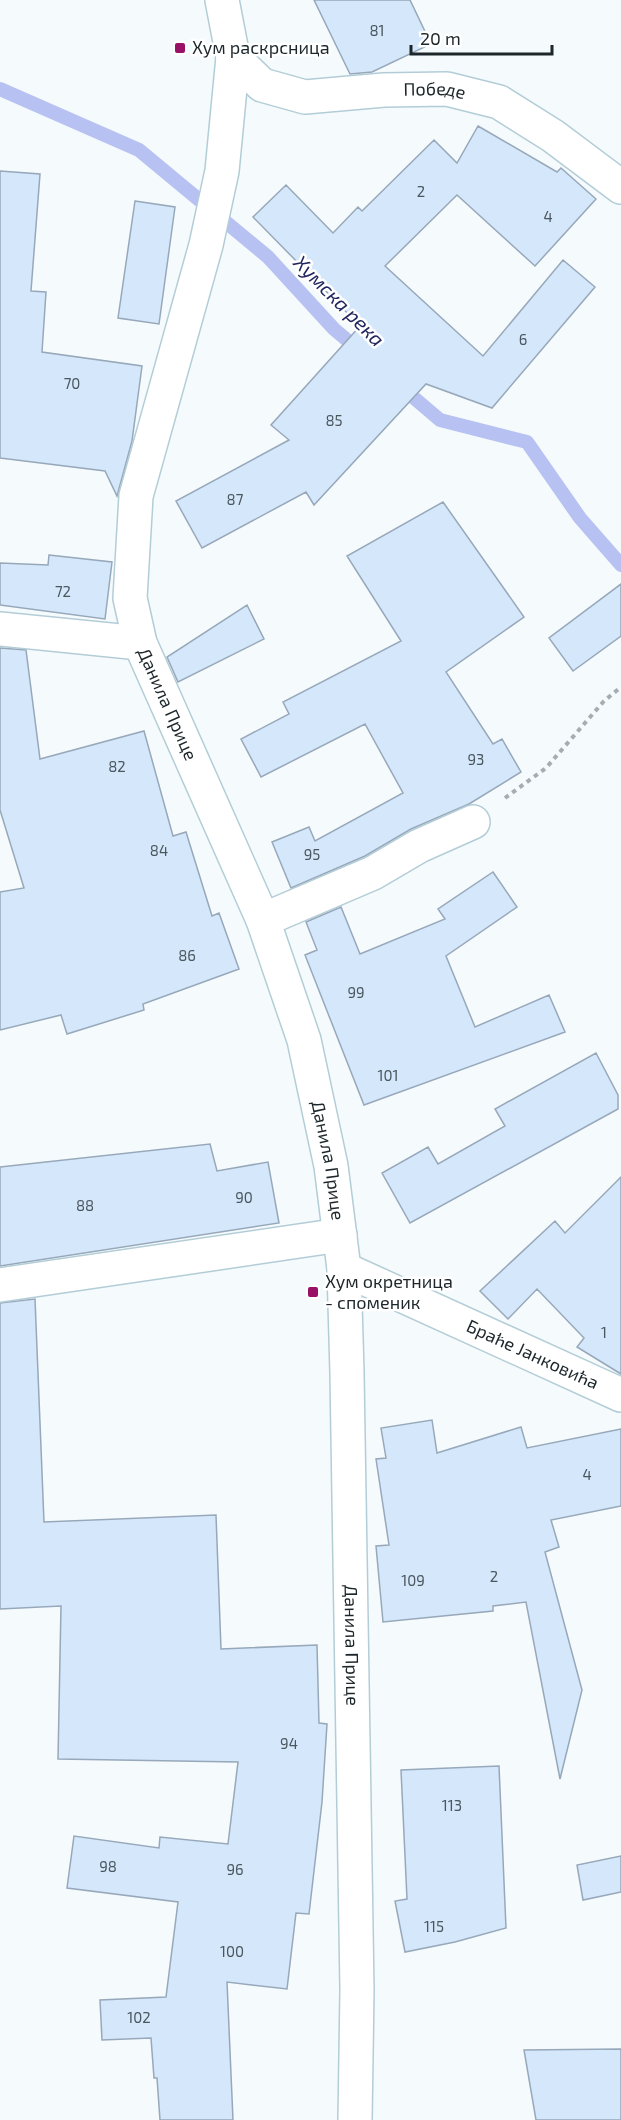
<svg xmlns="http://www.w3.org/2000/svg" width="621" height="2120" font-family="'Exo 2',sans-serif">
  <style>
    .lines { fill: none; stroke-linecap: round; stroke-linejoin: round }
    .stream { stroke: #b7c2f2; stroke-width: 14 }
    .building { fill: #d5e7fa; stroke: #97a8ba; stroke-width: 1.5 }
    .street-casing { stroke: #b3cdd7; stroke-width: 36 }
    .secondary-casing { stroke: #b3cdd7; stroke-width: 36 }
    .path { stroke: #a6adb0; stroke-width: 4; stroke-dasharray: 4.5 4.5; stroke-linecap: butt }
    .street { stroke: #fff; stroke-width: 33 }
    .secondary { stroke: #fff; stroke-width: 33 }
    .poi-dot { fill: #981165; stroke: #fff; stroke-width: 2 }
    .labels { text-anchor: middle; stroke-width: 5; stroke-linejoin: round; paint-order: stroke }
    .number-label { font-size: 15px; fill: #4b575f }
    .poi-label { font-size: 18px; fill: #1d272b; stroke: #fff; text-anchor: start }
    .street-label { font-size: 18px; fill: #1d272b; stroke: #fff }
    .water-label { font-size: 20px; font-style: italic; fill: #21265e; stroke: #fff }
  </style>
  <rect width="100%" height="100%" fill="#f5fafd"/>
  <g class="lines">
    <path class="stream" d="M0 89 139 150 268 257 334 329 360 351
      M400 386 440 420 527 442 580 518 621 565"/>
  </g>
  <path class="building" d="M314 0H410L431 44 372 72 350 74Z
    M478 126 557 172 561 168 596 199 535 266 457 195 385 266 483 356 563 260 595 287 492 408 426 384 314 505 306 492 202 548 176 501 289 440 271 425 360 326 253 217 286 185 333 233 358 207 362 211 434 140 457 163Z
    M0 171 40 174 31 291 46 292 42 352 142 366 132 441 117 496 105 471 0 458Z
    M135 201 175 207 159 324 118 318Z
    M443 502 524 617 446 672 493 744 502 739 521 772 469 804 411 829 365 856 291 888 272 842 309 827 315 841 403 793 365 724 261 777 241 739 289 714 283 702 401 641 347 556Z
    M49 555 112 562 105 619 0 605V563L48 565Z
    M621 584V636L573 671 549 638Z
    M247 605 264 639 178 682 167 657Z
    M0 648 26 650 40 759 144 731 173 836 186 832 212 916 219 913 239 969 143 1004 144 1010 67 1034 61 1015 0 1030V892L24 888 0 810Z
    M493 872 517 907 446 956 475 1027 549 995 565 1032 364 1105 305 955 317 950 306 922 341 907 360 954 445 919 438 909Z
    M596 1053 618 1095V1109L410 1223 382 1173 428 1147 438 1164 505 1126 495 1109Z
    M210 1144 217 1171 268 1162 279 1223 0 1266V1167Z
    M621 1177V1374L577 1347 584 1338 537 1289 508 1319 480 1291 555 1221 565 1233Z
    M35 1299 44 1522 216 1515 221 1649 317 1645 319 1723 327 1724 322 1802 309 1914 296 1913 287 1989 227 1982 233 2120H160L157 2078H154L151 2038 102 2040 100 2000 166 1997 178 1902 67 1888 74 1836 159 1848 160 1837 228 1844 238 1762 58 1759 61 1606 0 1609V1303Z
    M432 1420 437 1453 521 1427 527 1448 621 1429V1506L551 1520 559 1547 545 1552 582 1690 560 1779 526 1602 493 1606V1611L383 1622 376 1546 389 1545 376 1459 386 1458 381 1428Z
    M499 1766 506 1928 455 1942 405 1952 395 1901 407 1899 401 1770Z
    M621 1856V1892L583 1900 577 1865Z
    M621 2049V2120H536L524 2050Z"/>
  <g class="lines">
    <g class="street-casing">
      <g id="street">
        <path id="s1" d="M233 57 222 171 206 245 136 496 130 598 140 643 263 920 304 1040 331 1166 344 1269 347 1373 357 1990 355 2120"/>
        <path d="M0 629 140 643"/>
        <path d="M263 920 373 873 419 846 473 822"/>
        <path id="s2" d="M344 1269 621 1395"/>
        <path d="M0 1285 340 1235"/>
      </g>
    </g>
    <g class="secondary-casing">
      <g id="secondary">
        <path id="s3" d="M222 0 233 57 262 85 305 97 384 90 447 89 499 102 553 136 621 187"/>
      </g>
    </g>
    <path class="path" d="M505 798 546 768 604 701 621 687"/>
    <use href="#street" class="street"/>
    <use href="#secondary" class="secondary"/>
  </g>
  <g class="poi-dot">
    <rect x="174" y="42" width="12" height="12" rx="3"/>
    <rect x="307" y="1286" width="12" height="12" rx="3"/>
  </g>
  <g class="labels">
    <g class="number-label">
      <text x="377" y="36">81</text>
      <text x="421" y="197">2</text>
      <text x="548" y="222">4</text>
      <text x="523" y="345">6</text>
      <text x="72" y="389">70</text>
      <text x="334" y="426">85</text>
      <text x="235" y="505">87</text>
      <text x="63" y="597">72</text>
      <text x="476" y="765">93</text>
      <text x="117" y="772">82</text>
      <text x="159" y="856">84</text>
      <text x="312" y="860">95</text>
      <text x="187" y="961">86</text>
      <text x="356" y="998">99</text>
      <text x="388" y="1081">101</text>
      <text x="244" y="1203">90</text>
      <text x="85" y="1211">88</text>
      <text x="604" y="1338">1</text>
      <text x="587" y="1480">4</text>
      <text x="494" y="1582">2</text>
      <text x="413" y="1586">109</text>
      <text x="289" y="1749">94</text>
      <text x="452" y="1811">113</text>
      <text x="108" y="1872">98</text>
      <text x="235" y="1875">96</text>
      <text x="434" y="1932">115</text>
      <text x="232" y="1957">100</text>
      <text x="139" y="2023">102</text>
    </g>
    <g class="poi-label">
      <text x="192" y="54">Хум раскрсница</text>
      <text x="325" y="1288">Хум окретница<tspan x="325" dy="21">- споменик</tspan></text>
    </g>
    <g class="street-label">
      <text dy="6" stroke="none"><textPath href="#s3" startOffset="273">Победе</textPath></text>
      <text dy="6" stroke="none"><textPath href="#s1" startOffset="666">Данила Прице</textPath></text>
      <text dy="6" stroke="none"><textPath href="#s1" startOffset="1152">Данила Прице</textPath></text>
      <text dy="6" stroke="none"><textPath href="#s2" startOffset="207">Браће Јанковића</textPath></text>
      <text dy="6" stroke="none"><textPath href="#s1" startOffset="1638">Данила Прице</textPath></text>
    </g>
    <g class="water-label">
      <text transform="translate(339 301) rotate(45)" y="7">Хумска река</text>
    </g>
  </g>
  <path d="M411 45v9h141v-9" fill="none" stroke="#1d272b" stroke-width="3"/>
  <text x="420" y="45" font-size="18" fill="#1d272b" stroke="#ffffff" stroke-width="4.5" paint-order="stroke">20 m</text>
</svg>
